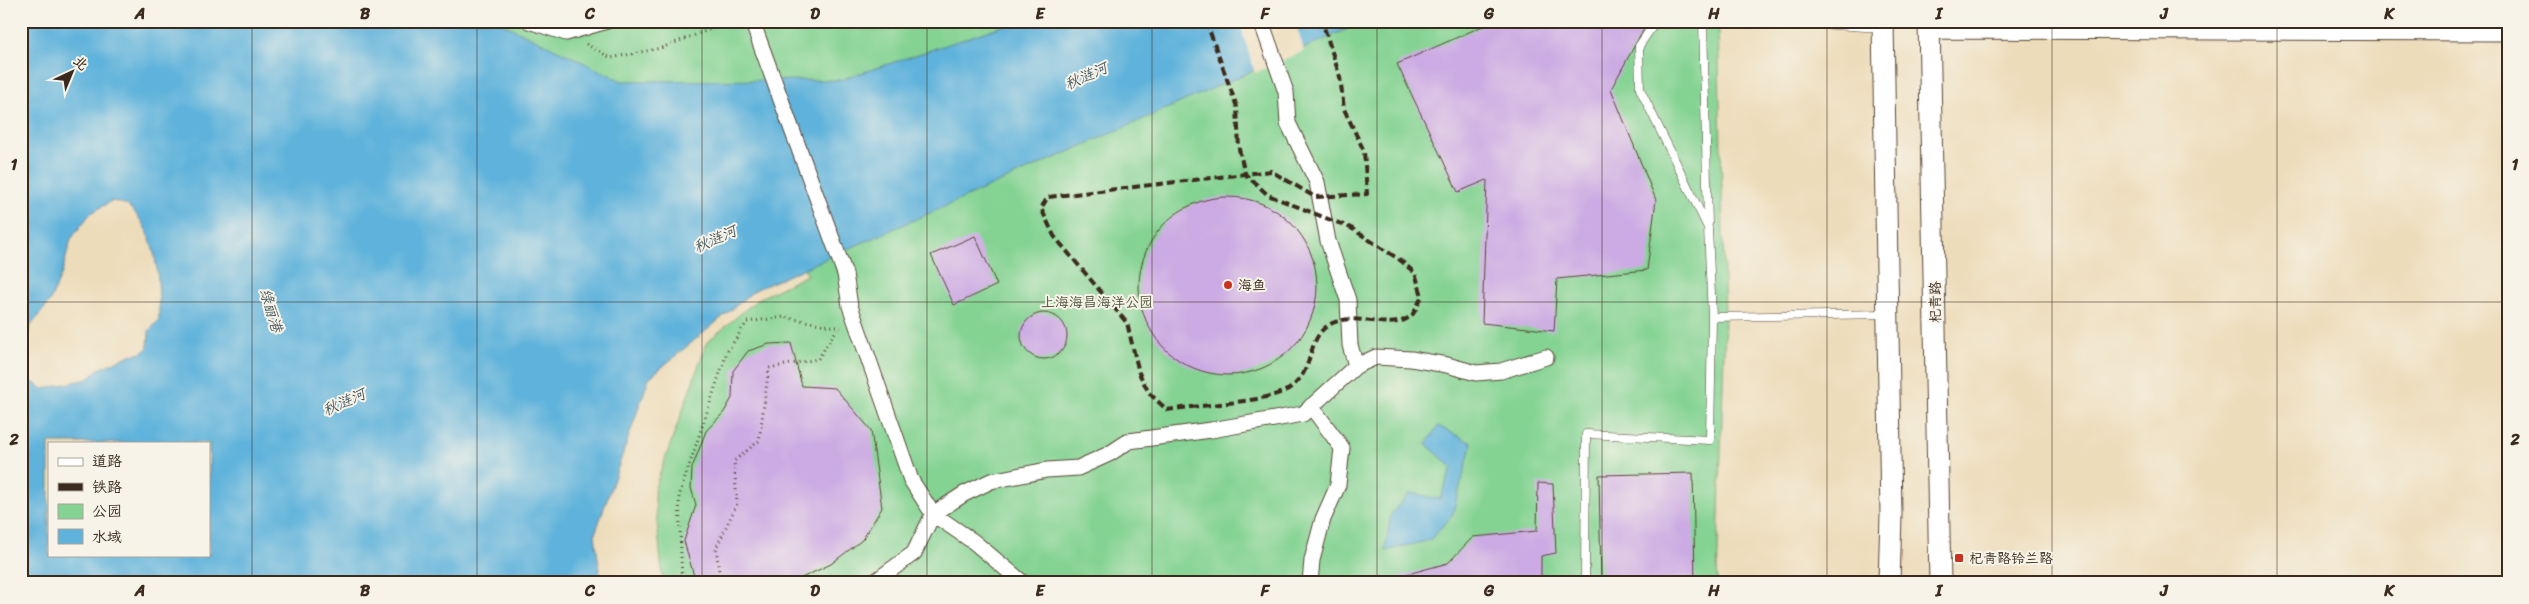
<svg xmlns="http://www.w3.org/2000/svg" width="2529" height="604" font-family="Sriracha,'LXGW WenKai TC',sans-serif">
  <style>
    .green { fill: #84d393; stroke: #607e58 }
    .water { fill: #5fb2db; stroke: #4d6e7c; fill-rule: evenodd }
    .pier { fill: #eddcba }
    .building { fill: #ccaae3 }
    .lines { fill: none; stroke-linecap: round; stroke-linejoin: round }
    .lane-casing { stroke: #564535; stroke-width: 9 }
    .street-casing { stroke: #564535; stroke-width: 17 }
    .secondary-casing { stroke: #564535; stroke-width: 23 }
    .path { stroke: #564535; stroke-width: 3; stroke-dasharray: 1 4; stroke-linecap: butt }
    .lane { stroke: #fff; stroke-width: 8 }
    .street { stroke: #fff; stroke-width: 15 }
    .secondary { stroke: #fff; stroke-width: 21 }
    .rail { stroke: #3b2a1e; stroke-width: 4; stroke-dasharray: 8 4; stroke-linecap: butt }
    .grid { fill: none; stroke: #3b2a1e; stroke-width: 1; stroke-opacity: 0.55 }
    .poi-dot { fill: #c8321e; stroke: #f7f3e8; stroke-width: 2 }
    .labels { text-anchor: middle; stroke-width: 4; stroke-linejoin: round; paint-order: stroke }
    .poi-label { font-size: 14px; fill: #3b2a1e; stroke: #f7f3e8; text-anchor: start }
    .park-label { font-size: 14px; fill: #4d543b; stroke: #f7f3e8 }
    .street-label { font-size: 14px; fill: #3b2a1e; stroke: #f7f3e8 }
    .water-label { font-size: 15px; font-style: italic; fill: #485a60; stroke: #f7f3e8 }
    .neatline { fill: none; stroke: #3b2a1e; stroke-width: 2 }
    .grid-label { font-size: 16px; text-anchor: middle; font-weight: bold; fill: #3b2a1e }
  </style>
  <rect width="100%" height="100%" fill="#f7f3e8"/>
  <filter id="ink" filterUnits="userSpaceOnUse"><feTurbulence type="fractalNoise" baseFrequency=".02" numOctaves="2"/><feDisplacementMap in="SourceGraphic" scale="10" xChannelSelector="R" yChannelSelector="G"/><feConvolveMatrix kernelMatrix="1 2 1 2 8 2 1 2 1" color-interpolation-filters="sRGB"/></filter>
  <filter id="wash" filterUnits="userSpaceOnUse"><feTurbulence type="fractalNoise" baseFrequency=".0096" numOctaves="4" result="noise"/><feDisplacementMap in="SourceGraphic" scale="20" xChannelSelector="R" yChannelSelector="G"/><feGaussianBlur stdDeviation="1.12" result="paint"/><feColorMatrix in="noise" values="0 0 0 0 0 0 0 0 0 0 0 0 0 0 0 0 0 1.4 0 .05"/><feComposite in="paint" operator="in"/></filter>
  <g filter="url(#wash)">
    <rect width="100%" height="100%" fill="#eddcba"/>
    <path class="green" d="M470 21H1718L1725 319 1717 583H663L654 490 707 342 758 299 807 275 742 108 609 97Z"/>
    <path class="water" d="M21 21H497L622 81 840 80 1018 21H1366L755 290 649 378 595 534 601 583H21V374L43 389 88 379 97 370 130 355 142 353 148 347 149 331 159 320C159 283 159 233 129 207 125 203 116 202 111 201L90 214 71 239 62 273 50 301 30 327 21 357ZM49 443H209V555H49Z
      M1438 426 1472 443 1452 516 1430 540 1385 551 1391 514 1410 493 1440 499 1452 467 1426 444Z"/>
    <path class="pier" d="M1239 21H1295L1304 51 1255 73Z"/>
    <g id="blocks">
      <path class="building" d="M1494 21H1648L1611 89 1656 200 1647 270 1557 279 1554 331 1482 323 1487 180 1458 192 1397 64Z
        M1139 286a89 89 0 1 1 178 0a89 89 0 1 1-178 0Z
        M975 236 997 285 954 305 931 255Z
        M1021 336a23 23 0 1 1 46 0a23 23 0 1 1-46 0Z
        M791 343 802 386 835 388 871 430 882 508 862 540 831 564 791 583H696L684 541 696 505 691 488 692 468 706 431 724 412 732 398 733 371 748 351 769 344Z
        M1693 473 1695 583H1601L1599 475Z
        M1538 483 1553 484 1556 553 1541 556V583H1394L1393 578 1448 563 1473 537 1537 531Z"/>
    </g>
  </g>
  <g filter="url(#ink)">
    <use href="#blocks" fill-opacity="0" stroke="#564535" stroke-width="1"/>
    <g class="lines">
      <g class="lane-casing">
        <path id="lane" d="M1656 21 1639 46 1640 89 1708 228 1712 317 1886 314
          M1703 21 1708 224
          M1799 21 1803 23 1881 28
          M1585 583 1586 434 1710 440 1712 317"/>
      </g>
      <g class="street-casing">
        <path id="street" d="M529 21 566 33 607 21
          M752 21 845 274 850 306 857 326 911 480 933 514 974 542 1023 583
          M1261 21 1286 92 1288 123 1317 182 1328 241 1348 300 1350 345 1356 366
          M873 583 914 553 933 514 964 494 991 481 1047 470 1078 468 1109 454 1129 441 1211 430 1303 414 1356 366 1376 357 1411 359 1447 365 1476 373 1501 371 1546 357
          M1310 583 1312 560 1323 519 1338 485 1342 448 1311 406"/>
      </g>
      <g class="secondary-casing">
        <path id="secondary" d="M1883 21 1891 515 1889 583
          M1929 21 1940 583
          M1929 28 2508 30"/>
      </g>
      <path class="path" d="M816 21 838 28 855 21
        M586 44 611 58 661 48 732 21
        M720 580 716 548 737 504 734 461 759 441 769 368 818 359 837 329
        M682 583 679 496 727 352 747 322 784 317 841 328"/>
      <use href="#lane" class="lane"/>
      <use href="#street" class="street"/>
      <use href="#secondary" class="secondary"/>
      <path class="rail" d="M1206 21 1237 107 1239 149 1245 174 1268 195 1351 228 1400 260 1415 273 1422 296C1419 301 1416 312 1411 316 1389 334 1354 308 1327 326 1310 338 1312 362 1301 377 1298 381 1292 388 1287 390 1261 403 1198 405 1167 410L1149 393 1139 373 1127 323 1054 236 1041 208 1048 197 1271 171 1315 197 1367 194 1364 151 1344 109 1340 77 1322 21"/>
    </g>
  </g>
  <path class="grid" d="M252 21V583M477 21V583M702 21V583M927 21V583M1152 21V583M1377 21V583M1602 21V583M1827 21V583M2052 21V583M2277 21V583M21 302H2508"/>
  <g class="poi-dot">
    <circle cx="1228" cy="285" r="5"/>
    <rect x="1954" y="553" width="10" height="10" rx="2.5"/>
  </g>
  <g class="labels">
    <g class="poi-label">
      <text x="1238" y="290">海鱼</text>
      <text x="1969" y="563">杞青路铃兰路</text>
    </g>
    <g class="park-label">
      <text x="1097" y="307">上海海昌海洋公园</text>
    </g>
    <g class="street-label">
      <text transform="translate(1935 302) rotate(-91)" y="5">杞青路</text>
    </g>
    <g class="water-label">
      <text transform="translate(1086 76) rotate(-24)" y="5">秋涟河</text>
      <text transform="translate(715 239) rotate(-24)" y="5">秋涟河</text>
      <text transform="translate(271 310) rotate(73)" y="5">绿丽港</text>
      <text transform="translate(344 402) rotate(-24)" y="5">秋涟河</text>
    </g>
  </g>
  <rect width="2529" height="604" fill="none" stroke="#f7f3e8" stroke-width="55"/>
  <rect x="48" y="442" width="162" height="115" fill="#f7f3e8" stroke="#aca397"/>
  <rect x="58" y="458" width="25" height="8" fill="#ffffff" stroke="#aca397"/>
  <text x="92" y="466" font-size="15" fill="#3b2a1e">道路</text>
  <rect x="58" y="483" width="25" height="8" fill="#3b2a1e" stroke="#aca397"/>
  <text x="92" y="492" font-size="15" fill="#3b2a1e">铁路</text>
  <rect x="58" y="504" width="25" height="15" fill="#84d393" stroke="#aca397"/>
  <text x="92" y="516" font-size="15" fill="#3b2a1e">公园</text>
  <rect x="58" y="529" width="25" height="15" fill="#5fb2db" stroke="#aca397"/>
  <text x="92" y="542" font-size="15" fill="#3b2a1e">水域</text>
  <g transform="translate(72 72) rotate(44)" stroke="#f7f3e8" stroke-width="4" paint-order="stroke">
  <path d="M0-4L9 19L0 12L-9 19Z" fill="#3b2a1e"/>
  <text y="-8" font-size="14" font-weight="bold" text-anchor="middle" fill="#3b2a1e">北</text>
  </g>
  <rect x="28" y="28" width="2474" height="548" class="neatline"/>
  <g class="grid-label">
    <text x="140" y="19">A</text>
    <text x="365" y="19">B</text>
    <text x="590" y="19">C</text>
    <text x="815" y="19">D</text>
    <text x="1040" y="19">E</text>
    <text x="1265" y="19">F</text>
    <text x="1489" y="19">G</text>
    <text x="1714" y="19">H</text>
    <text x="1939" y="19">I</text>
    <text x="2164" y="19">J</text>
    <text x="2389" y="19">K</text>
    <text x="14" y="170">1</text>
    <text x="2515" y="170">1</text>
    <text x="14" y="445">2</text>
    <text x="2515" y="445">2</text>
    <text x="140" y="596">A</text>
    <text x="365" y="596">B</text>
    <text x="590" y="596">C</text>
    <text x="815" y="596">D</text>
    <text x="1040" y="596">E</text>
    <text x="1265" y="596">F</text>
    <text x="1489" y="596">G</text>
    <text x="1714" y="596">H</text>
    <text x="1939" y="596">I</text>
    <text x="2164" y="596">J</text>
    <text x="2389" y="596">K</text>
  </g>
</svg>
